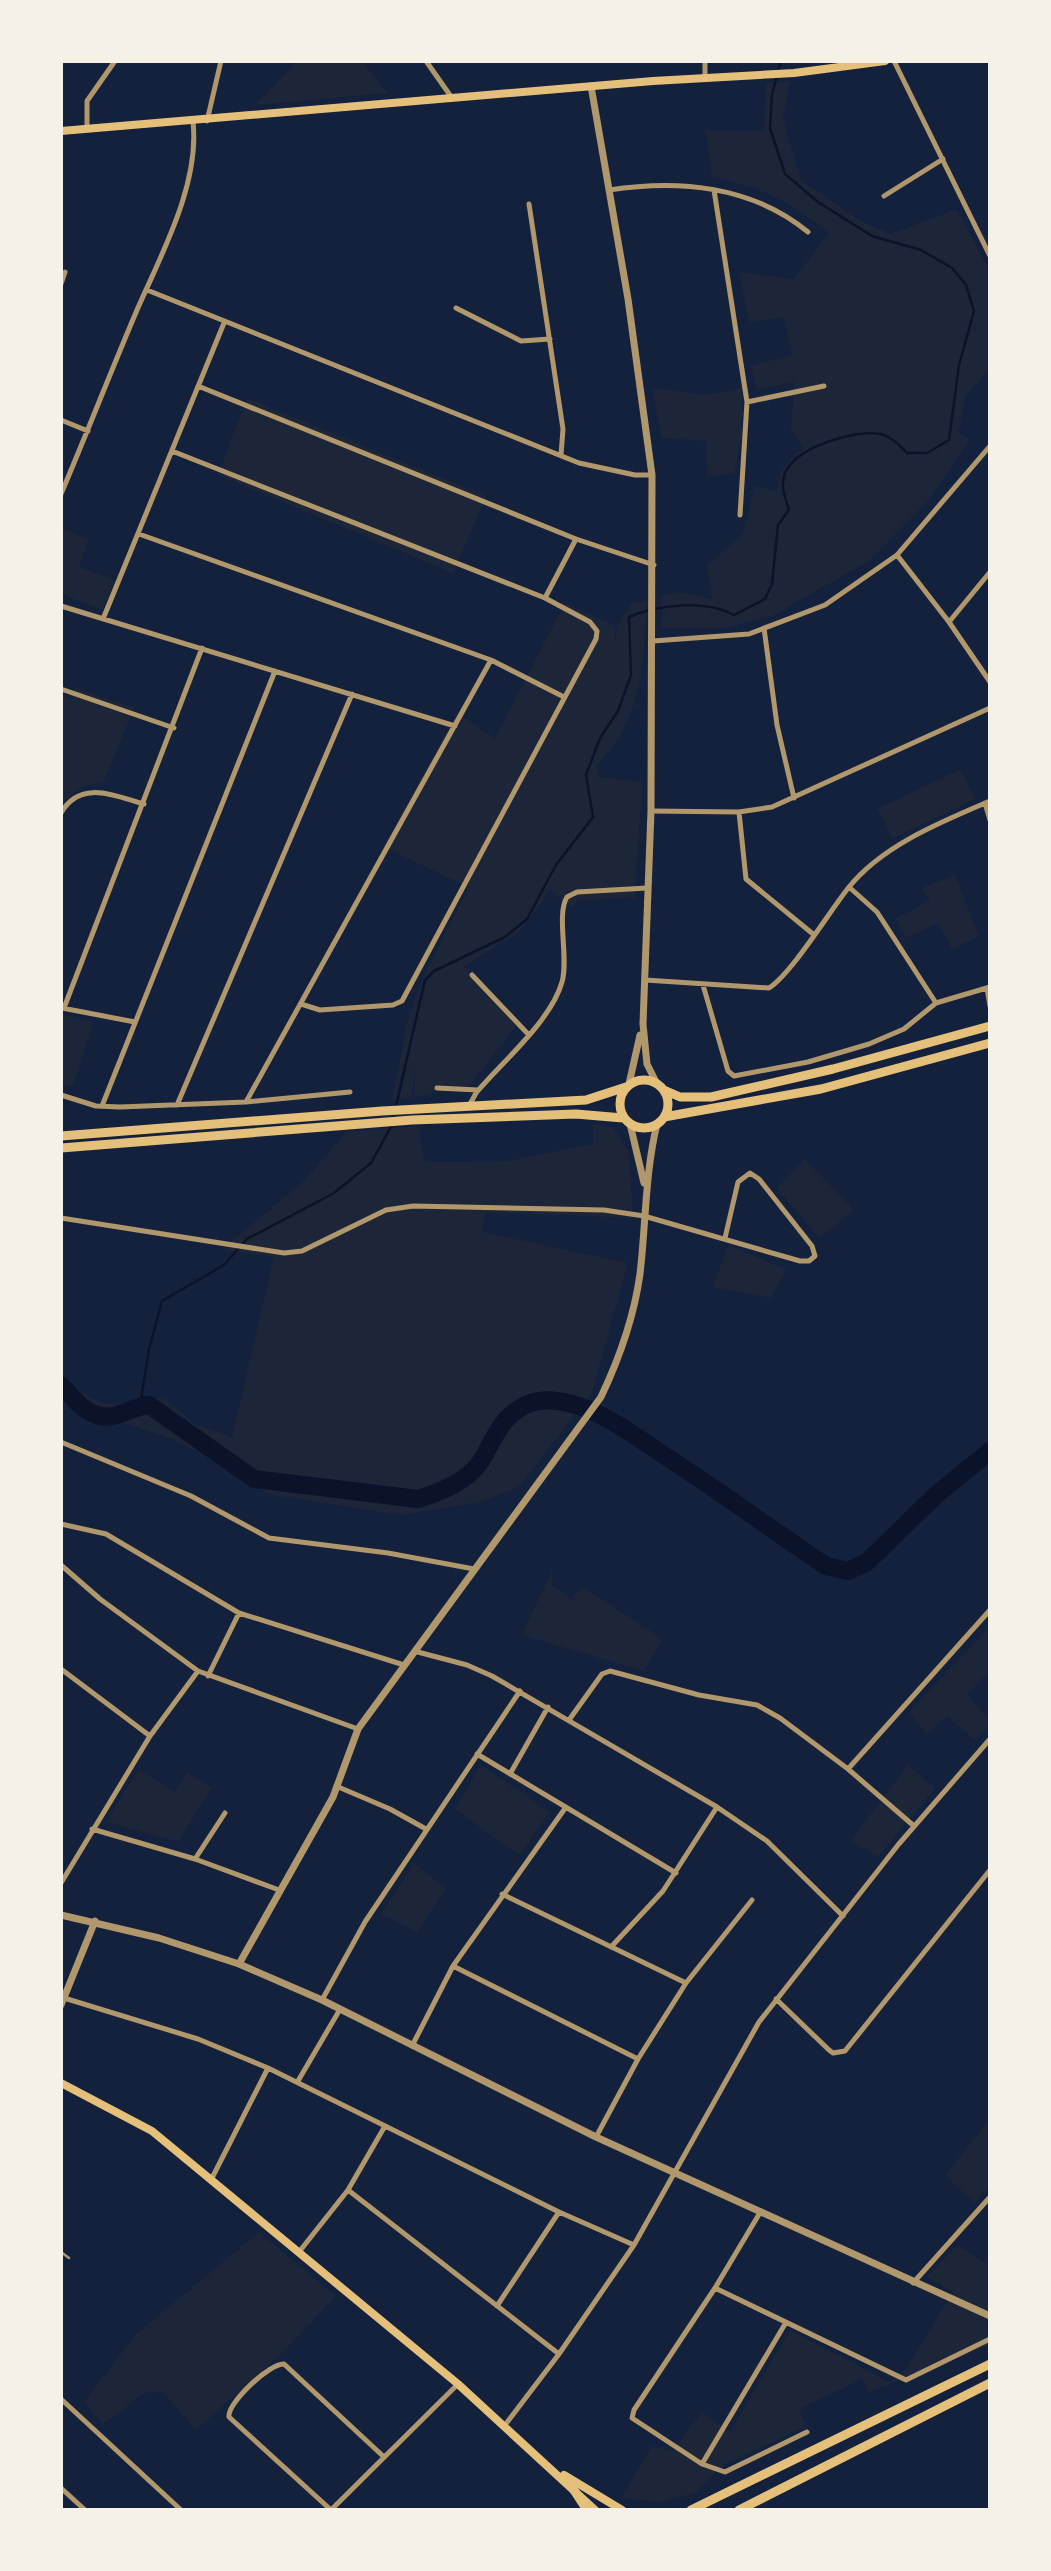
<svg xmlns="http://www.w3.org/2000/svg" width="1051" height="2571" font-family="'Noto Sans',sans-serif">
  <style>
    .green { fill: #1d2539 }
    .lines { fill: none; stroke-linecap: round; stroke-linejoin: round }
    .stream { stroke: #0b132b; stroke-width: 2.5 }
    .river { stroke: #0b132b; stroke-width: 18 }
    .service { stroke: #b1986c; stroke-width: 2.5 }
    .minor { stroke: #b1986c; stroke-width: 5 }
    .tertiary { stroke: #b1986c; stroke-width: 7 }
    .secondary { stroke: #e5c07b; stroke-width: 8 }
    .primary { stroke: #e5c07b; stroke-width: 9 }
    .trunk { stroke: #e5c07b; stroke-width: 9 }
  </style>
  <rect width="100%" height="100%" fill="#14213d"/>
  <path class="green" d="M297 61H361L389 93 256 105Z
    M790 81 783 119 801 180 859 220 891 234 957 209 990 272V368L966 395 958 432 970 441 927 502 869 561 772 616 723 628H661L663 614 661 596 680 592 712 599 707 565 743 534 755 486 777 491C779 472 787 458 804 449L791 430 794 382 757 390 751 366 792 355 784 317 749 322 739 272 794 279 829 233C787 200 765 188 712 177L706 131H764L766 83Z
    M652 388 707 395 742 388V434L734 473 707 477 706 441 662 438Z
    M247 398 486 496 453 573 218 475Z
    M61 528 89 539 79 567 114 580 103 610 61 594Z
    M646 601C645 658 642 723 597 764L599 777 642 782 635 898 578 900 573 908 550 891 519 932 464 966 516 1026 470 1085 415 1097V1063L412 1097 392 1101 409 1015 425 973 469 887 383 847 457 713 495 738 565 603 615 626V647L617 627 631 603Z
    M75 688 134 708 103 783 86 785 61 803V695L72 698Z
    M960 769 976 799 893 838 877 809Z
    M955 875 979 936 952 949 938 923 906 938 896 919 930 900 922 888Z
    M61 1014 93 1022 73 1087 61 1084Z
    M593 1123 613 1127 629 1152 633 1218 486 1212 482 1232 628 1263 592 1392 520 1486 484 1501 401 1515 271 1495 210 1457 167 1437 61 1402V1375L73 1387 98 1402 127 1406 149 1398 165 1399 194 1424 232 1437 274 1257 227 1250 233 1240 304 1181 346 1132 419 1126 424 1162 508 1161 593 1144Z
    M805 1159 854 1210 819 1238 777 1188Z
    M728 1245 786 1269 771 1298 713 1287Z
    M552 1571V1586L571 1599 583 1587 663 1639 644 1671 522 1635Z
    M988 1629 990 1670 967 1695 990 1720V1726L974 1740 948 1716 926 1734 909 1712Z
    M481 1765 550 1812 520 1855 455 1809Z
    M908 1765 935 1788 878 1857 851 1840Z
    M139 1769 175 1792 187 1773 212 1788 178 1842 106 1822Z
    M414 1863 446 1889 417 1932 381 1914Z
    M990 2118V2186L975 2203 945 2176Z
    M259 2232 336 2296 280 2355 196 2430 162 2391 145 2393 103 2424 84 2402 136 2334Z
    M957 2245 990 2265V2319L986 2324 990 2345 869 2392 862 2379 799 2409 806 2426 724 2465 695 2493 660 2502 621 2498 652 2446 672 2451 702 2412 730 2432 790 2330 890 2382 906 2369 953 2292 927 2277Z"/>
  <g class="lines">
    <path class="stream" d="M393 1119 425 980 434 971 505 937 527 919 556 865 593 817 586 775 600 738 618 711 631 675 629 617C658 604 706 600 734 615L765 599 772 584 778 525 789 510C785 497 780 486 785 473 795 447 856 429 881 434 892 437 900 445 907 453H927L949 440 959 365 974 311 966 285 952 268 921 250 872 236 818 202 785 174 770 128 772 94 781 61
      M140 1406 149 1349 162 1301 224 1265 247 1239 334 1193 371 1163 392 1125"/>
    <path class="river" d="M61 1385C75 1401 93 1423 117 1415 128 1412 137 1406 149 1405L254 1479 418 1499C440 1492 467 1482 481 1461 494 1440 499 1420 522 1407 539 1397 561 1400 579 1406 608 1416 637 1437 662 1454 718 1490 771 1529 826 1566L848 1571 867 1562 936 1495 990 1451"/>
    <path class="service" d="M61 2252 69 2258"/>
    <path class="minor" d="M426 61 452 98
      M894 61 990 256
      M705 78V61
      M207 121 221 61
      M87 128V101L115 61
      M609 190C679 179 752 186 808 232
      M714 190 747 402 740 515
      M884 196 943 159
      M529 204 563 429 561 455
      M61 284 65 272
      M147 290 579 463 635 475H652
      M456 308 521 341 550 339
      M198 386 576 539 654 565
      M747 402 824 386
      M61 420 88 431
      M172 451 545 598 590 622 597 631 596 639 402 1001 393 1005 320 1010 301 1004
      M61 494C87 433 111 371 137 310 161 255 200 184 193 122
      M139 534 491 660 564 697
      M897 555 949 622 990 682
      M545 598 576 539
      M61 606 455 726
      M103 619 224 323
      M949 622 990 572
      M764 628 777 725 794 798
      M653 641 749 634 825 605 897 555 990 446
      M61 689 174 728
      M985 803 990 820
      M651 811 739 812 772 807 990 708
      M739 812 746 879 813 934
      M61 813C80 779 115 796 144 804
      M849 887 877 912 936 1003
      M472 975 528 1034
      M645 980 769 988C792 973 829 912 849 887 883 845 941 822 990 801
      M703 985 728 1071 734 1076 808 1062 869 1044 904 1029 936 1003 990 987
      M987 988 990 1006
      M62 1008 135 1022
      M64 1008 202 648
      M437 1088 478 1090
      M61 1095 96 1106 120 1107 246 1102 350 1092
      M246 1102 491 660
      M177 1105 352 694
      M102 1106 275 671
      M469 1106 476 1093C502 1062 551 1021 562 982 569 958 556 915 567 897L577 892 647 888
      M61 1218 284 1253 302 1251 386 1210 413 1206 604 1210 644 1216 800 1261H809L815 1256 812 1246 759 1179 750 1173 738 1182 725 1238
      M61 1442 191 1496 269 1538 388 1553 474 1569
      M61 1524 106 1534 239 1613 404 1665
      M61 1565 100 1599 198 1671 358 1729
      M414 1651 467 1665 492 1676 717 1807 767 1841 843 1916
      M61 1669 150 1736
      M208 1676 239 1613
      M569 1720 602 1674 610 1671 699 1695 757 1705 780 1718 848 1769 914 1826
      M477 1754 676 1873
      M848 1769 990 1610
      M510 1774 548 1707
      M336 1786 390 1809 426 1829
      M92 1829 195 1859 279 1890
      M195 1859 225 1813
      M61 1883 150 1736 198 1671
      M502 1894 686 1983
      M611 1947 663 1891 717 1807
      M453 1966 638 2059
      M64 1998 198 2039 268 2068 559 2212 634 2245
      M776 1999 829 2050 833 2053 845 2051 990 1870
      M322 2000 365 1922 520 1691
      M412 2046 453 1966 566 1807
      M298 2081 339 2011
      M596 2137 638 2059 686 1983 752 1900
      M211 2180 268 2068
      M348 2190 559 2354
      M761 2211 715 2288 634 2410 632 2418 702 2464 725 2472 807 2432
      M299 2252 348 2190 385 2126
      M913 2283 990 2197
      M715 2288 906 2380 990 2339
      M497 2306 559 2212
      M61 2399 181 2510
      M505 2425 559 2354 634 2245 759 2022 898 1845 990 1739
      M702 2464 785 2324
      M61 2488 85 2510
      M331 2510 229 2417C227 2403 270 2363 284 2364L384 2457
      M331 2510 458 2384"/>
    <path class="tertiary" d="M591 86 628 299 652 475 651 811 643 1024 647 1064 657 1084
      M629 1084 640 1035
      M630 1124 644 1183
      M61 1915 159 1938 239 1964 322 2000 596 2137 990 2316
      M239 1964 333 1797 358 1729 601 1397C620 1357 634 1317 640 1274 646 1223 645 1173 657 1124
      M61 2005 95 1921"/>
    <path class="secondary" d="M61 131 653 81 794 73 885 61
      M61 2083 152 2131 458 2384 595 2510
      M564 2475 622 2510"/>
    <path class="primary" d="M620 1104a24 24 0 1 1 48 0a24 24 0 1 1-48 0Z
      M664 1090 680 1097H711L833 1069 990 1026
      M664 1117 821 1089 990 1043
      M61 1136 382 1111 586 1100 626 1087
      M61 1148 412 1120 576 1114 623 1118"/>
    <path class="trunk" d="M572 2487 587 2510
      M691 2510 990 2364
      M739 2510 990 2383"/>
  </g>
  <rect width="1051" height="2571" fill="none" stroke="#f6f1e7" stroke-width="126"/>
</svg>
